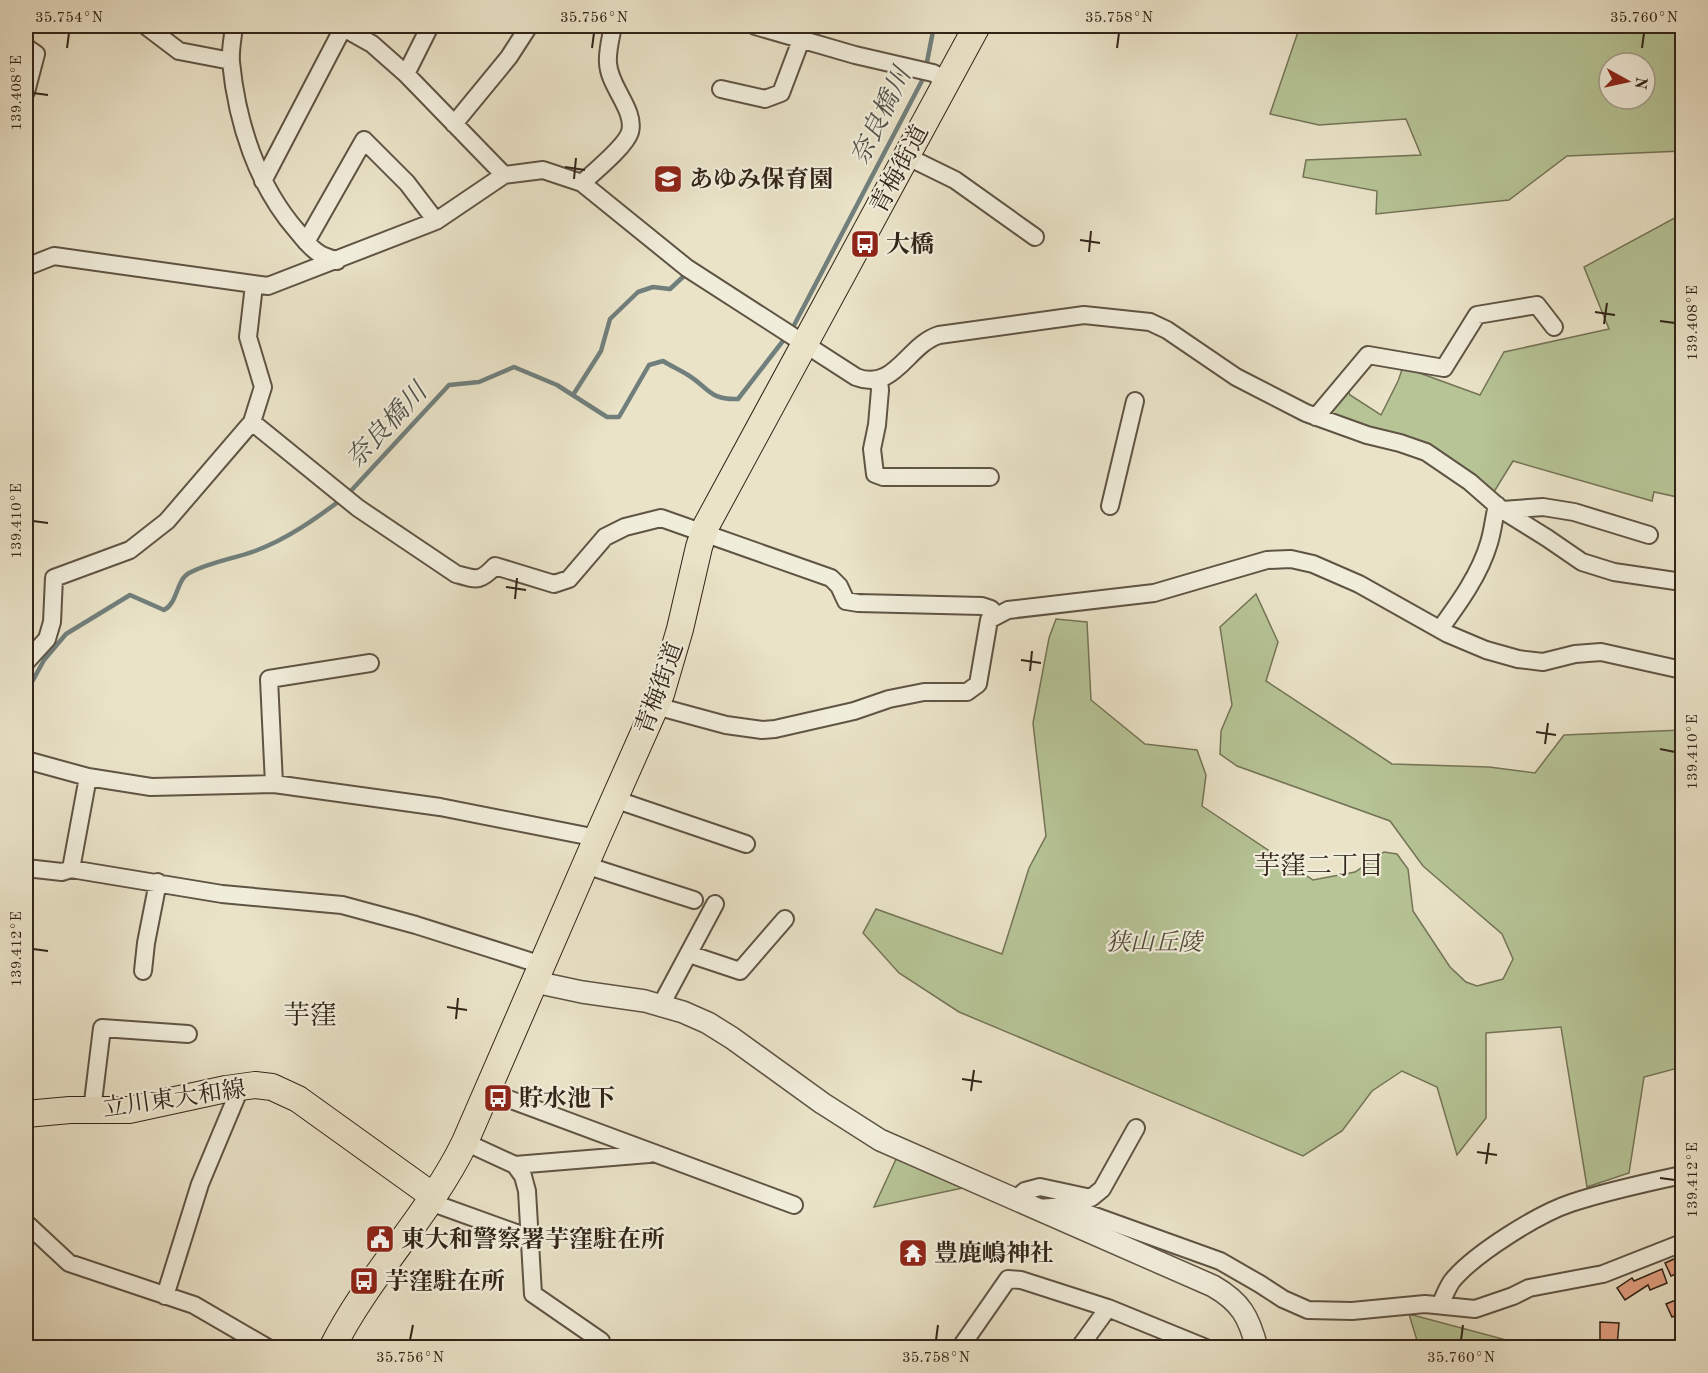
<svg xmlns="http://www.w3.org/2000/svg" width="1708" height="1373" font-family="'Old Standard TT','Noto Serif JP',serif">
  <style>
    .green { fill: #b6c496; stroke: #747457; stroke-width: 1.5; fill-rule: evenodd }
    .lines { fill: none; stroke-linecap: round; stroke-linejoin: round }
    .stream { stroke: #717f7c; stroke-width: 4.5 }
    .building { fill: #e29f81; stroke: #312418; stroke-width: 1.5 }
    .minor-casing { stroke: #5f5444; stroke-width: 20 }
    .tertiary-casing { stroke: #5f5444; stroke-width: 24 }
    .primary-casing { stroke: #312418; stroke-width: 28 }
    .minor { stroke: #f1eddb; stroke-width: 16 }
    .tertiary { stroke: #f1eddb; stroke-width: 21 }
    .primary { stroke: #eae3c8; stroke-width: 26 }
    .ticks { fill: none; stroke: #312418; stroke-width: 2 }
    .labels { text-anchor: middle; stroke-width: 4.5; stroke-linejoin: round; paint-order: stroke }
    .street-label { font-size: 24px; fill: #312418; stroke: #f1eddb }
    .poi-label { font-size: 24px; font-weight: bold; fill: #312418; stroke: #f1eddb; text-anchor: start }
    .park-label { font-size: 24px; font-style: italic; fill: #524c38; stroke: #f1eddb }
    .water-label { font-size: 26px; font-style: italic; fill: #51524a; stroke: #f1eddb }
    .neighbourhood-label { font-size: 26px; fill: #312418; stroke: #f1eddb }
    .quarter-label { font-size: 27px; fill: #312418; stroke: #f1eddb }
    .neatline { fill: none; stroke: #312418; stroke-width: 2 }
    .ticks-label { font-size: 15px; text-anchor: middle; fill: #312418 }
  </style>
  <rect width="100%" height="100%" fill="#eae3c8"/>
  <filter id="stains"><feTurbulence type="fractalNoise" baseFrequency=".00333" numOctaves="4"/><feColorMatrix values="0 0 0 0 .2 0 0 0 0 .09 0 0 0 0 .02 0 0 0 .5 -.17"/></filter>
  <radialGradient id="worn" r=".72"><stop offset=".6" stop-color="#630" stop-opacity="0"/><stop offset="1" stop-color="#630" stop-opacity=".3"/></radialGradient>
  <path class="green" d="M1300 26H1682V151L1567 156 1509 200 1376 214 1377 191 1303 177 1306 160 1421 155 1406 119 1319 125 1270 114ZM1609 63H1645V99H1609Z
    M1682 214V498L1654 492 1652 501 1513 461 1492 495 1372 429 1331 413 1348 391 1350 395 1381 415 1398 381 1403 367 1480 395 1504 352 1609 329 1584 267Z
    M1256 594 1278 642 1266 681 1392 764 1489 767 1535 773 1564 735 1682 730V1067L1644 1077 1629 1173 1587 1187 1561 1027 1486 1033V1118L1457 1155 1437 1087 1402 1071 1372 1091 1342 1131 1303 1156 959 1012 899 973 863 933 876 909 1002 954 1029 868 1046 836 1033 723 1049 638 1056 619 1087 622 1091 700 1145 744 1197 750 1206 775 1202 806 1313 880 1355 872 1384 852 1397 854 1408 869 1413 911 1450 967 1466 982 1477 986 1503 979 1513 959 1502 934 1423 866 1390 821 1237 766 1220 754 1221 731 1232 705 1220 627Z
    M897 1157 967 1187 874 1207Z
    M1409 1314 1529 1346 1534 1347H1419Z"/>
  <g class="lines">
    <path class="stream" d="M926 67 934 26
      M791 331 925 75
      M573 395 601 351 610 319 638 292 653 287 670 289 685 275
      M348 494 449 385 479 382 514 367 557 385 607 417H619L649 365 663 361C671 366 680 370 688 375 709 388 709 400 738 399L786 337
      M26 693 44 660 66 634 130 595 164 610C178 603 176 580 189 573 210 562 233 559 255 551 287 539 314 520 342 499"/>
  </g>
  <path class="building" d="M1683 1255V1271L1671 1276 1665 1263Z
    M1662 1269 1667 1283 1650 1290 1648 1285 1625 1300 1617 1288 1632 1278 1634 1281Z
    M1683 1297V1313L1672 1317 1666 1304Z
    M1600 1322 1619 1323 1617 1347H1600Z"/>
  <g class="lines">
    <g class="minor-casing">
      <path id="minor" d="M146 26 179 51 231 61
        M234 26C233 37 230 50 231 62 237 123 257 185 297 231 304 239 311 249 320 254 325 257 331 258 337 261
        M340 26 372 44 406 74 504 175
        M755 26 855 55 933 73 947 81
        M26 47 36 54 26 92
        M406 74 430 26
        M721 89 765 99 781 93 801 40
        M454 124 509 57 529 26
        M906 156 955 180 1035 237
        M263 181 344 26
        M582 183C594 172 626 146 630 132 636 110 609 87 608 63 607 51 611 37 613 26
        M306 242 364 140 407 183 436 221 504 175 543 170 582 183 687 268 856 377C895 392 907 345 939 335L1084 315 1150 322 1167 330 1236 377 1306 413 1367 435 1400 443 1426 452 1470 482 1502 510 1547 538 1582 562 1614 572 1682 582
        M26 267 54 256 268 286 436 221
        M879 380 880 390 877 425 872 449 875 474 883 477H990
        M1316 417 1368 355 1444 368 1477 315 1537 305 1554 327
        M252 422 358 508 456 574C477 580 480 582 495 566L554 584 569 579 605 537 625 527 661 518 831 578 839 586 846 601 858 603 982 606 991 609 996 616
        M1110 506 1135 401
        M1502 510 1543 507 1574 512 1649 535
        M1440 629C1459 603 1480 574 1489 543 1493 530 1494 517 1497 505
        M26 662 47 639 52 622 54 578 130 550 167 521 252 422 263 387 248 337 254 285
        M656 706 726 725 762 730 775 729 854 711 889 699 924 692H967L978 684 989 620 1008 610 1154 593 1267 560 1291 559 1313 564 1359 584 1448 634 1486 650 1518 659 1543 662 1575 654 1601 652 1682 670
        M26 760 88 777 151 787 274 784 440 807 597 838
        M88 777 71 869 222 894 342 905 416 925 542 965
        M274 784 269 679 370 663
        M614 799 746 844
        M585 865 694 900
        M26 868 62 872 71 869
        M689 954 740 971 785 919
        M143 971 146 943 158 882
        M661 1005 715 904
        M487 1091 794 1205
        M92 1110 102 1028 188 1034
        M465 1142 515 1165 523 1176 527 1191 533 1294 601 1341
        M515 1165 649 1154
        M1014 1200 1025 1191 1040 1187 1091 1198 1102 1189 1136 1128
        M430 1202 530 1238
        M1037 1208 1067 1206 1220 1261 1260 1284 1283 1299 1308 1310 1352 1311 1425 1304 1475 1309 1513 1296 1529 1288 1603 1274 1682 1243
        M26 1223 69 1263 194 1305 268 1348
        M165 1296 200 1184 241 1086
        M1440 1305C1444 1297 1447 1288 1452 1281 1474 1254 1538 1214 1571 1203 1607 1191 1645 1183 1682 1175
        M960 1348 1008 1279 1021 1280 1108 1308 1206 1348
        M1079 1348 1108 1308"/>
    </g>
    <g class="tertiary-casing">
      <path id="tertiary" d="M535 982 582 992 645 1001 683 1012 708 1023 732 1038 822 1103 880 1140 1213 1286C1241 1302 1249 1317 1257 1348"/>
    </g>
    <g class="primary-casing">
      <path id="primary" d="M26 1114 70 1110H129L226 1089 255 1085 272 1087 298 1099 433 1196
        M332 1348C369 1274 429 1216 465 1142L597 838 661 694 680 629 699 547 706 526 977 26"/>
    </g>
    <use href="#minor" class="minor"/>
    <use href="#tertiary" class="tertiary"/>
    <use href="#primary" class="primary"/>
  </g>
  <path class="ticks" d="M67 48 69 33M592 48 594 33M1117 48 1119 33M1642 48 1644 33M33 93 48 95M565 167 585 170M574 179 576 158M1080 240 1100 243M1089 252 1091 231M1595 312 1615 315M1660 321 1675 323M1604 324 1607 303M33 521 48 523M506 587 526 590M515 599 517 578M1021 660 1041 663M1030 671 1032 651M1536 732 1556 735M1545 744 1548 723M1660 749 1675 752M33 949 48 951M447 1007 467 1010M456 1019 458 998M962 1079 982 1082M971 1091 974 1070M1477 1152 1497 1155M1486 1164 1489 1143M1660 1178 1675 1180M410 1340 413 1325M936 1340 938 1325M1461 1340 1463 1325"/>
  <defs>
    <g id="school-square" transform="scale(1.5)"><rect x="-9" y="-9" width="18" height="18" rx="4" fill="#8f2418" stroke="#f1eddb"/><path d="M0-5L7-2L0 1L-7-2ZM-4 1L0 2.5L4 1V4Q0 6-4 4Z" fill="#fff"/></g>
    <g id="bus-square" transform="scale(1.5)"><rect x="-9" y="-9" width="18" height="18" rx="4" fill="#8f2418" stroke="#f1eddb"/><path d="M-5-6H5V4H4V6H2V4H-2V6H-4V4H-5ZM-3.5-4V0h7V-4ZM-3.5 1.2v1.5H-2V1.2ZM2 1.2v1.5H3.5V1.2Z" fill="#fff"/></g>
    <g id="civic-square" transform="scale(1.5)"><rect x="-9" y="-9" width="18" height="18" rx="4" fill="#8f2418" stroke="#f1eddb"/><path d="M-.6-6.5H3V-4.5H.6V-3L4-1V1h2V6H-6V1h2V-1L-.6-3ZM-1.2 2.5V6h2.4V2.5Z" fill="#fff"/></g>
    <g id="temple-square" transform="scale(1.5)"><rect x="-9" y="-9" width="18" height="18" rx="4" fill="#8f2418" stroke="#f1eddb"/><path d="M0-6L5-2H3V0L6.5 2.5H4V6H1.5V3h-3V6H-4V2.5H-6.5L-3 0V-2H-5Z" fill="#fff"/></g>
  </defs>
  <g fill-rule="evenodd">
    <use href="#school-square" x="668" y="179"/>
    <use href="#bus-square" x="865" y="244"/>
    <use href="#bus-square" x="498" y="1098"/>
    <use href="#civic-square" x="380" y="1239"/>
    <use href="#temple-square" x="913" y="1253"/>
    <use href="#bus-square" x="364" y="1281"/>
  </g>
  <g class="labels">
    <g class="street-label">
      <text transform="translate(899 169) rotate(-62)" y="8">青梅街道</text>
      <text transform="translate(659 688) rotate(-70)" y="8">青梅街道</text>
      <text transform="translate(174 1098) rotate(-8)" y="8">立川東大和線</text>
    </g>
    <g class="poi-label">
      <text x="689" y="187">あゆみ保育園</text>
      <text x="886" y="252">大橋</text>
      <text x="519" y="1106">貯水池下</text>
      <text x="401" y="1247">東大和警察署芋窪駐在所</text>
      <text x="934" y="1261">豊鹿嶋神社</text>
      <text x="385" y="1289">芋窪駐在所</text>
    </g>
    <g class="park-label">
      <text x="1154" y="950">狭山丘陵</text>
    </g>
    <g class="water-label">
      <text transform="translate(880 116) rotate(-64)" y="9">奈良橋川</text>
      <text transform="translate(386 425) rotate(-47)" y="9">奈良橋川</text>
    </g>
    <g class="neighbourhood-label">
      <text x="1319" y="874">芋窪二丁目</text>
    </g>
    <g class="quarter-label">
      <text x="310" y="1024">芋窪</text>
    </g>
  </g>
  <rect width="1708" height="1373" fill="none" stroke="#eae3c8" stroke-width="66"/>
  <g transform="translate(1627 81) rotate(98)"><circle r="28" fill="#f1eddb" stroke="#a49d8d" stroke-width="1.5"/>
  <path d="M0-4.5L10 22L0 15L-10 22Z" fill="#8f2418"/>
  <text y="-9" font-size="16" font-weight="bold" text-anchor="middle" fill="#312418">N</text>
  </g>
  <rect x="33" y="33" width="1642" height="1307" class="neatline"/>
  <g class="ticks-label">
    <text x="69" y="22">35.754°N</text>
    <text x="594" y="22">35.756°N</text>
    <text x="1119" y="22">35.758°N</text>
    <text x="1644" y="22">35.760°N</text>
    <text transform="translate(16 93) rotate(-90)" y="5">139.408°E</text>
    <text transform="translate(1692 323) rotate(-90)" y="5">139.408°E</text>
    <text transform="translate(16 521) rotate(-90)" y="5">139.410°E</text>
    <text transform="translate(1692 752) rotate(-90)" y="5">139.410°E</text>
    <text transform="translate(16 949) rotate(-90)" y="5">139.412°E</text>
    <text transform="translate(1692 1180) rotate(-90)" y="5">139.412°E</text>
    <text x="410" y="1362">35.756°N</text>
    <text x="936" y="1362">35.758°N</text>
    <text x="1461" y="1362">35.760°N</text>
  </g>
  <rect width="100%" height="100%" filter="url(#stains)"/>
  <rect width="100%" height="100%" fill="url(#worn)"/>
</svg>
